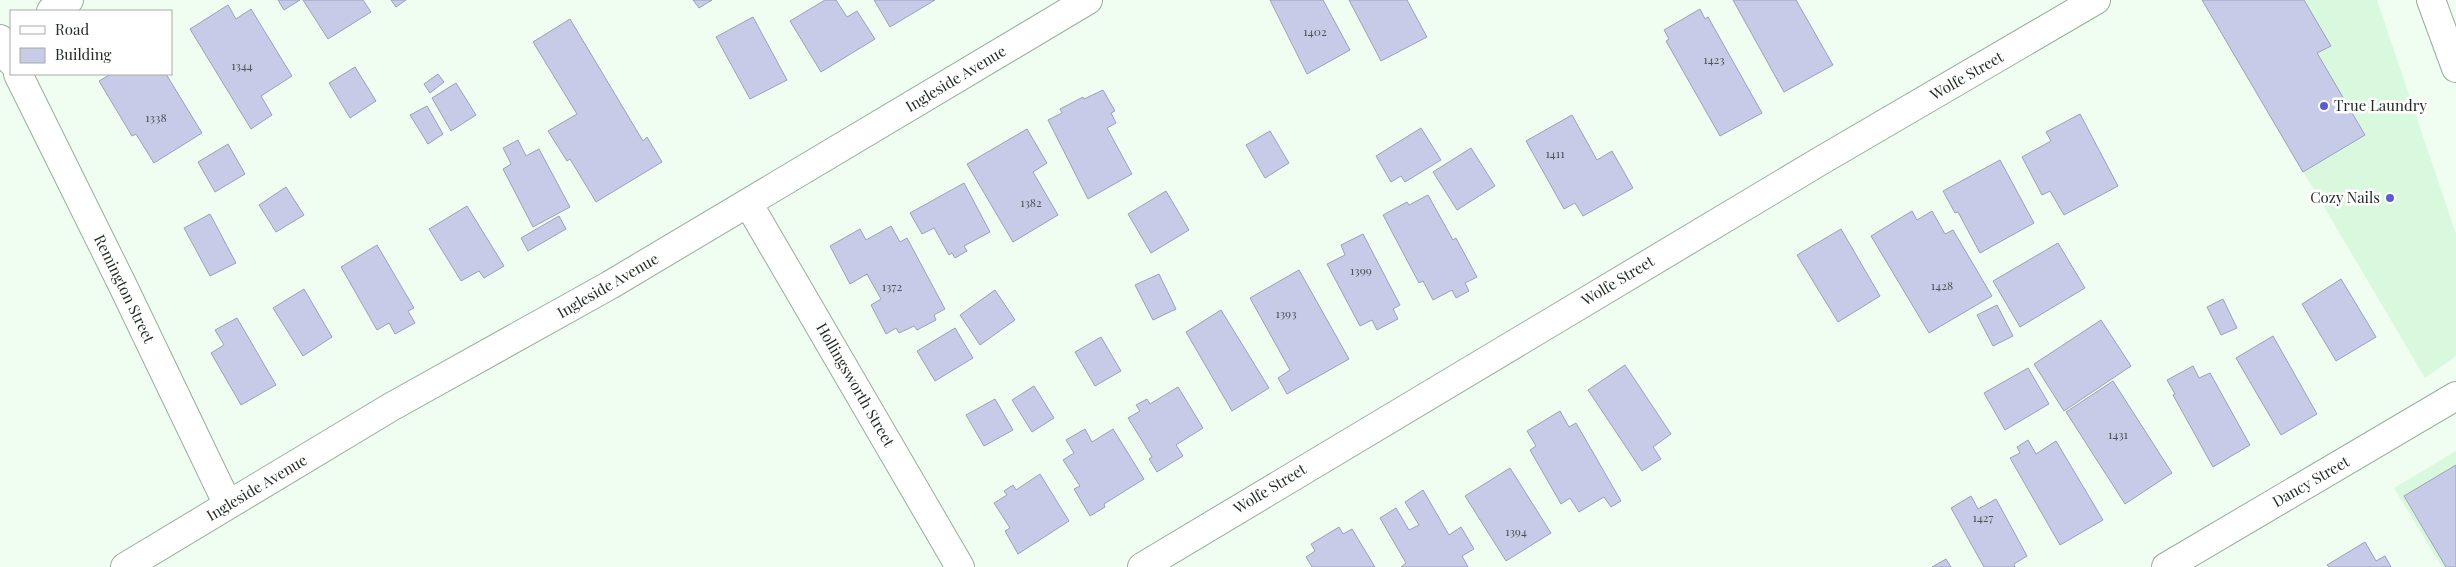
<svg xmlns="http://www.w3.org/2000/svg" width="2456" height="567" font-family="'Playfair Display',serif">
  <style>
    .built { fill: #d9f9de }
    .building { fill: #c6cbe7; stroke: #9ca0bb }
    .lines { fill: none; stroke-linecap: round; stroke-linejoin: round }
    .street-casing { stroke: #96ae9b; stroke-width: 30 }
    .secondary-casing { stroke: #96ae9b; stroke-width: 30 }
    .street { stroke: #fff; stroke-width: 28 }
    .secondary { stroke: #fff; stroke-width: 28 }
    .poi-dot { fill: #5a5bd3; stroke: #fff; stroke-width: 2 }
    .labels { text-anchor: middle; stroke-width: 5; stroke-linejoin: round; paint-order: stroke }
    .number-label { font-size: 12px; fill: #4b5455 }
    .street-label { font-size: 15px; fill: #222c24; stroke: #fff }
    .poi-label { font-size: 15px; fill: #222c24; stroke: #fff; text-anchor: start }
  </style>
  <rect width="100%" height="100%" fill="#effef1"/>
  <path class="built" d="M2202 0H2377L2456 234V356L2425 378Z
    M2456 451V567H2442L2394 488Z"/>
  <path class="building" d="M278 0H300L284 10Z
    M303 0H363L371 12 328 39Z
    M391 0H406L396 7Z
    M693 0H712L699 8Z
    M825 0H836L847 17 857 11 875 39 821 72 790 21Z
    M874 0H935L890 27Z
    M1270 0H1323L1350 50 1307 74Z
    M1349 0H1407L1427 37 1381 61Z
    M1733 0H1796L1833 65 1784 92Z
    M2202 0H2304L2331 46 2317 53 2365 135 2303 172Z
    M228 5 236 19 251 9 292 76 261 96 272 115 251 129 190 29Z
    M1700 9 1705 19 1708 17 1762 113 1720 136 1666 41 1669 39 1664 30Z
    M753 17 787 80 750 99 716 37Z
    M570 19 643 141 647 137 662 162 596 202 570 159 567 161 548 131 577 114 533 42Z
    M355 67 376 101 350 118 329 83Z
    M111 74H166L202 133 154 163 136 134 132 136 99 81Z
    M438 74 444 82 430 93 424 84Z
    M456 83 476 115 451 131 432 98Z
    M1103 90 1115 111 1111 113 1116 123 1107 128 1132 174 1088 199 1048 120 1062 113 1060 109 1083 97 1084 99Z
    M427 106 443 134 428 144 410 115Z
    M2080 114 2118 186 2064 215 2050 191 2042 195 2022 157 2051 141 2046 132Z
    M1572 115 1597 160 1612 151 1633 188 1583 216 1575 203 1564 209 1526 141Z
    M1421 128 1441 160 1405 182 1401 176 1391 182 1376 156Z
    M1027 129 1047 163 1033 172 1058 215 1013 242 967 164Z
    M1270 131 1289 163 1265 178 1246 145Z
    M518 140 526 156 539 149 570 207 533 227 503 169 511 164 503 148Z
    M228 144 245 174 215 192 198 162Z
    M1471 148 1495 186 1457 210 1433 172Z
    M2000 160 2034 223 1980 253 1958 212 1955 213 1943 191Z
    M964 183 990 232 964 246 967 251 955 258 952 253 949 255 934 228 922 234 910 213Z
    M286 187 304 215 276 232 259 205Z
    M1166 191 1189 230 1151 253 1128 214Z
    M1428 195 1453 240 1456 238 1477 277 1465 283 1469 291 1456 298 1452 290 1433 300 1423 281 1419 283 1383 215 1407 202 1409 205Z
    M467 206 504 266 484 278 479 271 461 281 429 229Z
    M1912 211 1917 220 1932 211 1945 234 1953 230 1992 296 1929 333 1871 236Z
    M210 214 236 263 210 276 184 228Z
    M559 216 566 229 528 251 521 238Z
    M891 226 900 242 907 238 945 309 934 315 936 320 917 330 914 326 899 333 896 328 886 334 871 305 881 299 867 274 850 284 830 246 860 229 866 240Z
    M1841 229 1880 296 1838 322 1797 255Z
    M1363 234 1400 305 1393 309 1398 319 1377 330 1372 320 1360 326 1327 264 1345 255 1341 245Z
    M2058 243 2085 288 2020 327 1993 281Z
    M377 245 414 308 408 311 415 323 395 334 389 323 377 330 341 267Z
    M1299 270 1349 359 1287 394 1278 378 1290 370 1250 298Z
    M1159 274 1176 309 1153 320 1135 285Z
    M2341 279 2376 337 2336 361 2302 304Z
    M304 289 332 337 303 356 273 308Z
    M995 290 1015 320 980 345 960 315Z
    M2223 299 2237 328 2221 335 2207 307Z
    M1997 305 2013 336 1993 346 1977 315Z
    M1221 310 1269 388 1232 411 1186 332Z
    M237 318 276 385 241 405 211 353 224 345 215 330Z
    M2101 320 2131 366 2064 411 2034 364Z
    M955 328 973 358 935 381 917 351Z
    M2273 336 2317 414 2281 435 2236 358Z
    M1101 337 1121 371 1095 386 1075 352Z
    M1625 365 1671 434 1653 447 1661 459 1642 471 1588 390Z
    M2193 366 2199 378 2210 373 2250 445 2213 467 2173 395 2175 394 2167 380Z
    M2028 368 2049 404 2005 430 1984 393Z
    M2113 381 2172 473 2125 504 2066 412Z
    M1034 386 1054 418 1032 432 1012 400Z
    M1178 387 1203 428 1176 445 1183 456 1157 472 1149 459 1152 457 1128 418 1140 411 1136 405 1147 399 1150 404Z
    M995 399 1013 430 984 446 966 415Z
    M1560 411 1569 427 1576 423 1621 501 1611 507 1604 497 1579 512 1570 498 1561 504 1530 450 1536 446 1527 431Z
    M1085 429 1092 442 1113 429 1144 479 1104 504 1105 507 1090 516 1074 489 1080 486 1063 460 1074 453 1066 440Z
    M2028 440 2036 454 2056 441 2103 520 2060 545 2010 458 2020 453 2017 447Z
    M2456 465V567H2446L2404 496Z
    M1510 468 1551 533 1506 561 1465 496Z
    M1040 474 1069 521 1018 554 1005 531 1010 528 994 503 1007 495 1004 491 1013 485 1016 490Z
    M1423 490 1449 535 1461 527 1474 549 1462 556 1468 567H1401L1406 563 1380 518 1396 508 1409 530 1419 525 1405 502Z
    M1971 496 1978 509 1996 499 2027 556 2014 564 2015 567H1984L1951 508Z
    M1339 527 1343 534 1352 529 1375 567H1312L1306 557 1315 551 1311 544Z
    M2365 542 2376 561 2385 556 2391 567H2329L2327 565Z
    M1946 559 1951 567H1932Z"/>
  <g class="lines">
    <g class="street-casing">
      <path id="street" d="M51 11 69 0
        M0 39 11 61
        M18 74 121 282 228 505
        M748 203 960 567
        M125 567 391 407 610 285 1088 0
        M1142 567 1822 160 2096 0
        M2166 567 2456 396"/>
    </g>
    <g class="secondary-casing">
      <path id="secondary" d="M2431 0 2456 68"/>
    </g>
    <use href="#street" class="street"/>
    <use href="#secondary" class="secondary"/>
  </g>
  <g class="poi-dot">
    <circle cx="2324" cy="106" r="5"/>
    <circle cx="2390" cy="198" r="5"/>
  </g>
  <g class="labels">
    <g class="number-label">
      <text x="1315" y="36">1402</text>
      <text x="1714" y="64">1423</text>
      <text x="242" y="70">1344</text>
      <text x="156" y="122">1338</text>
      <text x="1555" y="158">1411</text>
      <text x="1031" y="207">1382</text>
      <text x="1361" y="275">1399</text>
      <text x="1942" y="290">1428</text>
      <text x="892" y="291">1372</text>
      <text x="1286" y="318">1393</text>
      <text x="2118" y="439">1431</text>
      <text x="1983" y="522">1427</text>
      <text x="1516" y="536">1394</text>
    </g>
    <g class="street-label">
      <text transform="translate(1967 76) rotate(-30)" y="5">Wolfe Street</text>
      <text transform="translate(956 79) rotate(-31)" y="5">Ingleside Avenue</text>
      <text transform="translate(1618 281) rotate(-31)" y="5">Wolfe Street</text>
      <text transform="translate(608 286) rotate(-30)" y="5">Ingleside Avenue</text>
      <text transform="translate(124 289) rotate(64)" y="5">Remington Street</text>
      <text transform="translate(855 385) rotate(60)" y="5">Hollingsworth Street</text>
      <text transform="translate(2311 482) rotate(-30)" y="5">Dancy Street</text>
      <text transform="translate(257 488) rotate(-31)" y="5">Ingleside Avenue</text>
      <text transform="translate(1270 489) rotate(-31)" y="5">Wolfe Street</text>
    </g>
    <g class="poi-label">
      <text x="2334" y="111">True Laundry</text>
      <text x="2380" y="203" text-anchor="end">Cozy Nails</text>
    </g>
  </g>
  <rect x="10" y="10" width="162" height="65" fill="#ffffff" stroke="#a7aba7"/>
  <rect x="20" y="26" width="25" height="8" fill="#ffffff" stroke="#a7aba7"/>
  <text x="55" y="35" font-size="15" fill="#222c24">Road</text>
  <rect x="20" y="48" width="25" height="15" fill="#c6cbe7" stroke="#a7aba7"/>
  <text x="55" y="60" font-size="15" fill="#222c24">Building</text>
</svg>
